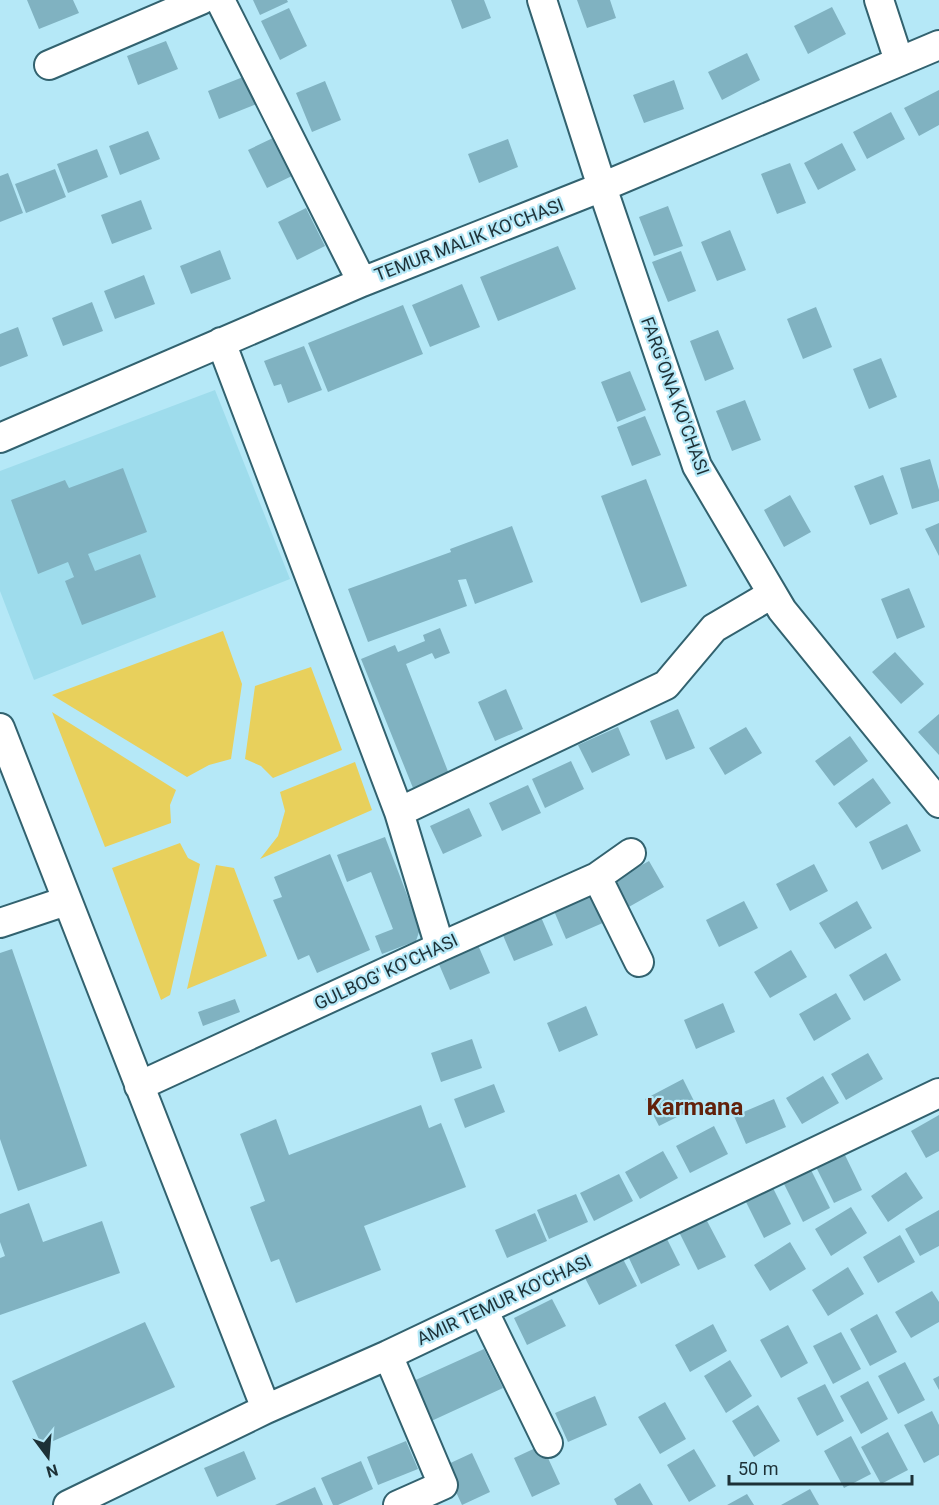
<svg xmlns="http://www.w3.org/2000/svg" width="939" height="1505" font-family="Roboto,sans-serif">
  <style>
    .built { fill: #9edcec }
    .green { fill: #e8d05c }
    .building { fill: #80b2c1 }
    .lines { fill: none; stroke-linecap: round; stroke-linejoin: round }
    .minor-casing { stroke: #32626f; stroke-width: 32 }
    .minor { stroke: #fff; stroke-width: 28 }
    .labels { text-anchor: middle; stroke-width: 4.5; stroke-linejoin: round; paint-order: stroke }
    .street-label { font-size: 18px; fill: #1d3137; stroke: #b5e8f7 }
    .district-label { font-size: 24px; font-weight: bold; fill: #62210b; stroke: #b5e8f7 }
  </style>
  <rect width="100%" height="100%" fill="#b5e8f7"/>
  <path class="built" d="M215 390 290 579 34 680 0 591V471Z"/>
  <path class="green" d="M223 631 242 684 231 759 209 765 187 777 52 695Z
    M311 667 342 750 273 778 261 766 245 759 255 686Z
    M52 712 176 790 170 805 171 823 105 847Z
    M355 762 372 810 260 859 278 836 285 811 280 792Z
    M180 843 188 858 200 864 170 995 161 1000 112 868Z
    M216 865 234 868 267 956 187 989Z"/>
  <path class="building" d="M27 0H73L79 13 39 29Z
    M253 0H287L288 2 260 15Z
    M451 0H484L491 18 462 29Z
    M577 0H610L616 18 587 28Z
    M832 7 846 34 808 54 794 26Z
    M289 8 307 46 280 60 261 21Z
    M166 41 178 69 138 85 127 56Z
    M747 53 760 80 722 100 708 72Z
    M248 75 259 103 219 119 208 91Z
    M674 80 684 109 644 123 633 95Z
    M325 81 341 120 312 132 296 93Z
    M939 90V125L919 136 904 108Z
    M891 112 905 139 867 159 853 132Z
    M148 131 160 159 120 175 109 146Z
    M275 137 294 175 267 188 248 150Z
    M508 139 518 167 479 183 468 154Z
    M842 143 856 170 818 190 804 163Z
    M97 149 108 177 68 193 57 164Z
    M790 163 806 203 777 214 761 174Z
    M55 169 66 197 26 213 15 184Z
    M8 173 23 213 0 222V176Z
    M141 200 152 229 112 244 101 215Z
    M668 206 683 246 654 256 639 217Z
    M306 208 325 246 297 260 278 222Z
    M730 230 746 270 717 281 701 242Z
    M558 246 576 289 498 321 480 277Z
    M220 250 231 279 191 294 180 266Z
    M681 251 696 291 668 302 652 262Z
    M144 275 155 304 115 319 104 291Z
    M462 284 480 327 430 347 412 305Z
    M92 302 103 331 63 346 52 318Z
    M403 305 423 354 328 392 308 343Z
    M816 307 832 347 803 359 787 319Z
    M18 327 28 356 0 367V334Z
    M718 330 734 369 705 381 690 341Z
    M304 346 322 390 288 403 281 384 274 386 264 361Z
    M881 358 897 397 869 409 853 369Z
    M630 371 646 410 617 422 601 382Z
    M745 400 761 440 732 451 716 411Z
    M645 416 661 455 632 466 617 427Z
    M930 459 939 490V501L912 509 900 468Z
    M123 468 147 532 88 554 95 571 140 554 156 597 82 625 65 581 74 577 68 562 38 574 11 500 65 480 69 488Z
    M883 475 898 514 870 525 854 486Z
    M646 479 687 586 641 603 601 496Z
    M790 495 811 532 784 547 764 510Z
    M939 523V556L925 529Z
    M512 526 533 582 475 604 466 579 458 580 467 606 368 642 348 589 451 552 450 549Z
    M909 588 925 627 897 639 881 599Z
    M440 628 450 653 435 659 432 653 406 664 449 774 413 788 361 659 395 645 398 652 425 641 423 635Z
    M895 652 924 684 901 704 872 672Z
    M506 689 523 729 495 741 478 702Z
    M678 709 695 748 666 760 650 721Z
    M939 714V755L918 732Z
    M618 727 630 755 592 773 578 745Z
    M746 727 762 753 725 775 709 748Z
    M850 736 868 761 834 786 815 761Z
    M571 761 584 789 545 808 532 779Z
    M873 778 891 803 856 828 838 803Z
    M528 785 541 813 502 831 489 803Z
    M469 808 482 836 443 854 430 826Z
    M907 824 921 851 882 870 869 842Z
    M385 837 420 929 416 941 382 954 375 936 393 929 371 872 347 882 337 855Z
    M330 854 370 950 317 973 309 955 298 960 273 900 282 897 274 877Z
    M649 861 664 887 627 908 611 882Z
    M814 864 828 891 790 911 776 884Z
    M593 894 605 922 566 939 554 911Z
    M744 901 758 928 719 947 706 920Z
    M857 901 872 928 835 949 819 923Z
    M541 917 553 945 514 961 502 933Z
    M478 945 490 973 450 990 438 962Z
    M12 949 87 1166 18 1191 0 1139V953Z
    M791 950 807 977 770 998 754 972Z
    M886 953 901 980 864 1001 849 975Z
    M836 993 851 1019 814 1041 799 1014Z
    M235 999 240 1012 203 1026 198 1012Z
    M723 1003 735 1032 696 1049 684 1020Z
    M586 1006 598 1035 559 1052 547 1023Z
    M472 1039 482 1068 441 1082 431 1053Z
    M868 1053 883 1079 846 1100 831 1074Z
    M823 1076 839 1103 802 1124 786 1098Z
    M683 1079 697 1107 659 1126 645 1099Z
    M494 1084 505 1112 465 1128 454 1099Z
    M774 1099 786 1127 746 1144 734 1116Z
    M421 1105 429 1128 441 1123 466 1187 364 1226 381 1270 296 1303 279 1259 271 1262 250 1207 265 1201 240 1134 276 1119 289 1155Z
    M939 1115V1151L926 1158 911 1131Z
    M714 1126 728 1154 690 1173 676 1146Z
    M663 1151 678 1178 640 1199 625 1172Z
    M843 1151 862 1190 834 1203 815 1165Z
    M811 1170 830 1208 803 1222 784 1184Z
    M906 1172 923 1198 888 1222 871 1196Z
    M619 1174 633 1201 594 1221 580 1193Z
    M772 1186 791 1224 764 1238 745 1200Z
    M576 1194 588 1222 549 1239 537 1210Z
    M29 1203 43 1242 102 1221 120 1273 0 1315V1258L5 1256 0 1242V1214Z
    M851 1207 867 1233 831 1256 815 1229Z
    M939 1210V1246L920 1256 905 1229Z
    M535 1213 547 1241 507 1258 495 1230Z
    M706 1219 726 1257 698 1270 679 1232Z
    M900 1235 915 1262 878 1283 863 1257Z
    M666 1237 680 1265 641 1284 628 1256Z
    M790 1242 806 1269 770 1291 754 1265Z
    M623 1259 637 1286 599 1305 585 1278Z
    M848 1267 864 1294 828 1316 812 1290Z
    M932 1291 939 1302V1322L911 1338 895 1312Z
    M552 1299 566 1326 527 1345 514 1318Z
    M877 1314 897 1352 870 1366 850 1329Z
    M145 1322 175 1387 42 1446 12 1381Z
    M713 1324 727 1351 690 1372 675 1345Z
    M788 1325 808 1363 781 1378 760 1340Z
    M841 1332 861 1369 833 1384 813 1346Z
    M484 1349 503 1388 427 1423 409 1383Z
    M730 1360 752 1396 726 1413 704 1376Z
    M905 1362 925 1400 898 1414 878 1376Z
    M939 1376V1390L933 1379Z
    M868 1381 888 1419 861 1434 840 1396Z
    M825 1384 844 1421 817 1436 797 1398Z
    M595 1396 607 1425 568 1442 555 1413Z
    M665 1402 686 1439 660 1454 638 1417Z
    M758 1405 780 1441 754 1457 732 1421Z
    M932 1411 939 1425V1455L924 1463 904 1425Z
    M888 1432 908 1470 881 1484 861 1447Z
    M851 1436 871 1474 844 1488 824 1451Z
    M406 1441 418 1469 378 1485 367 1457Z
    M542 1445 560 1484 532 1497 514 1458Z
    M694 1449 716 1486 689 1502 667 1465Z
    M244 1451 256 1479 217 1497 204 1468Z
    M472 1453 490 1492 462 1505 444 1466Z
    M361 1461 373 1489 338 1505H333L321 1478Z
    M640 1483 653 1505H617L614 1499Z
    M315 1487 323 1505H275Z
    M810 1489 819 1505H781Z
    M747 1494 754 1505H727Z"/>
  <g class="lines">
    <g class="minor-casing">
      <path id="minor" d="M220 0 362 282
        M542 0 602 187 697 466 782 610 939 803
        M879 0 899 61
        M49 65 201 0
        M221 342 399 812 440 947
        M0 438 362 282 602 187 939 45
        M0 728 266 1409
        M399 812 666 685 714 628 772 594
        M597 877 639 962
        M0 923 66 901
        M139 1086 440 947 597 877 631 853
        M483 1310 548 1443
        M388 1355 443 1485 398 1505
        M68 1505 266 1409 388 1355 939 1093"/>
    </g>
    <use href="#minor" class="minor"/>
  </g>
  <g class="labels">
    <g class="street-label">
      <text transform="translate(469 240) rotate(-21)" y="6">TEMUR MALIK KO'CHASI</text>
      <text transform="translate(675 396) rotate(70)" y="6">FARG'ONA KO'CHASI</text>
      <text transform="translate(386 972) rotate(-25)" y="6">GULBOG' KO'CHASI</text>
      <text transform="translate(504 1300) rotate(-25)" y="6">AMIR TEMUR KO'CHASI</text>
    </g>
    <g class="district-label">
      <text x="695" y="1115">Karmana</text>
    </g>
  </g>
  <g transform="translate(48 1457) rotate(164)" stroke="#b5e8f7" stroke-width="4.5" paint-order="stroke">
  <path d="M0-4.5L10 22L0 15L-10 22Z" fill="#1d3137"/>
  <text y="-9" font-size="16" font-weight="bold" text-anchor="middle" fill="#1d3137">N</text>
  </g>
  <path d="M729 1475v9h183v-9" fill="none" stroke="#1d3137" stroke-width="3"/>
  <text x="738" y="1475" font-size="18" fill="#1d3137" stroke="#b5e8f7" stroke-width="4.5" paint-order="stroke">50 m</text>
</svg>
